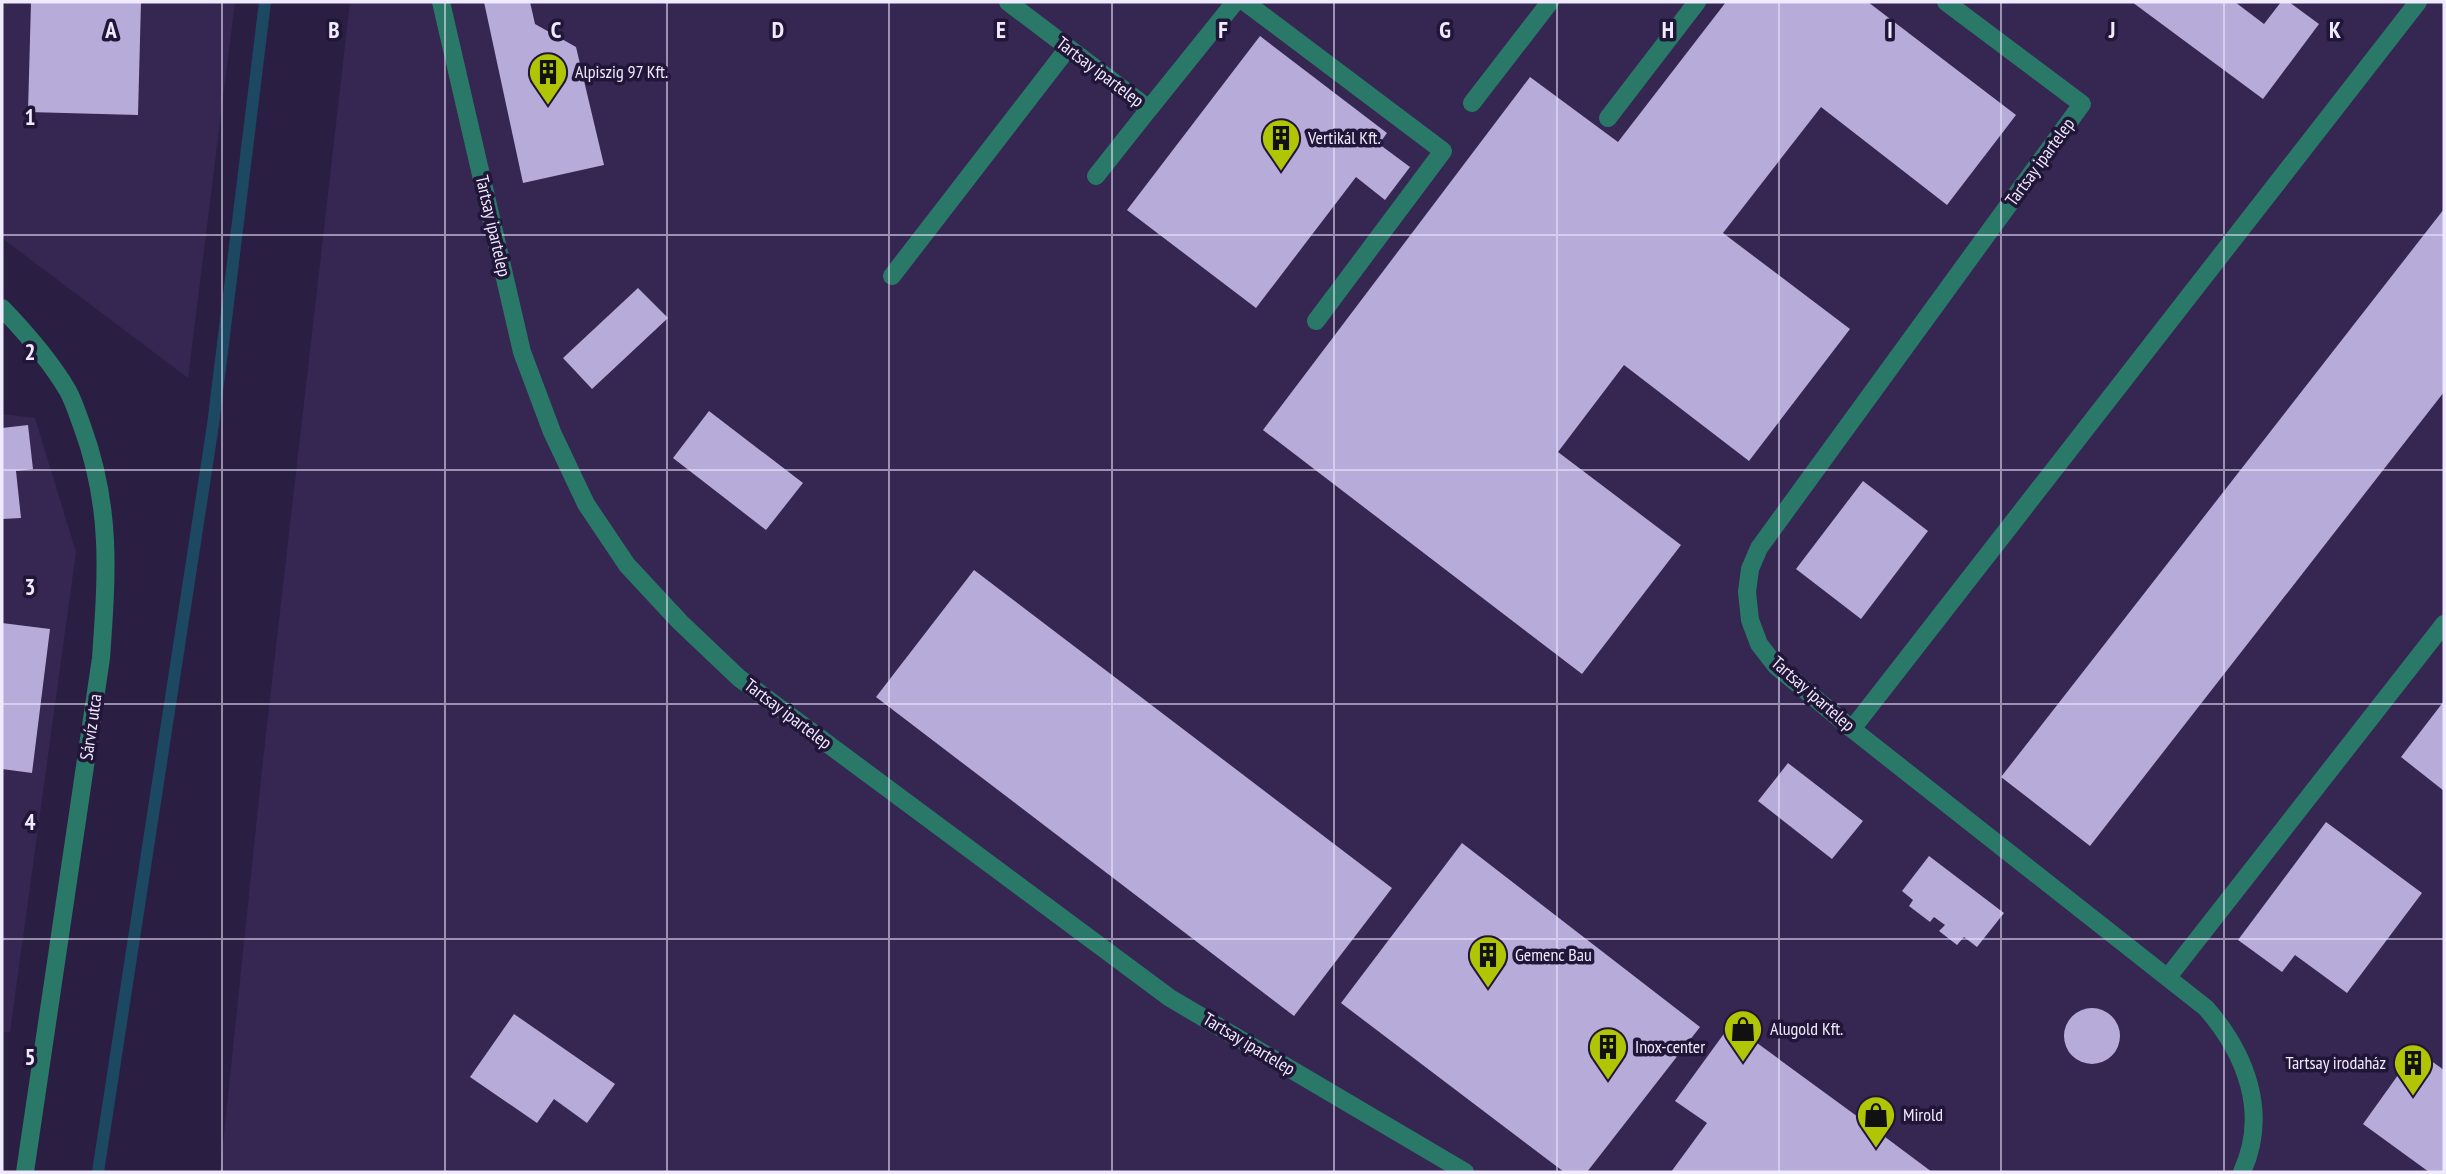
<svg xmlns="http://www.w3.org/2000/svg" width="2446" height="1174" font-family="'PT Sans Narrow',sans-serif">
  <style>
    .built { fill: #352652 }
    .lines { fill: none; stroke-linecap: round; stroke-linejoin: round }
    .stream { stroke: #1c4862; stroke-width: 12 }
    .building { fill: #b7abd9 }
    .lane { stroke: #297868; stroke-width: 18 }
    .street { stroke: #297868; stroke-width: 18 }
    .grid { fill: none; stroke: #efeafe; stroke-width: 2; stroke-opacity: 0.55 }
    .labels { text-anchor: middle; stroke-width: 7; stroke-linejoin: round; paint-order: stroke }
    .poi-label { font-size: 18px; fill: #efeafe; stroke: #211538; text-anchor: start }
    .street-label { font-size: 18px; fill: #efeafe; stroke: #211538 }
    .grid-label { font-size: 23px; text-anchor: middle; font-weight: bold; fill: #efeafe; stroke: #211538; stroke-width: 7; stroke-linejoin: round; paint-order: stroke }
  </style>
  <rect width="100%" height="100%" fill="#2b1e43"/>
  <path class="built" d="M2 2H235L188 378 2 238Z
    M350 2H2444V1172H220L263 760Z
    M2 414 35 418 76 552 10 1032H2Z"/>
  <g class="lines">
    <path class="stream" d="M98 1172 213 425 265 2"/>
  </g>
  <path class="building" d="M31 2H141L138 115 28 112Z
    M484 2H530L535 24 576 47 604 165 523 183Z
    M1726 2H1868L2016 115 1947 205 1821 107 1723 233 1850 329 1749 461 1624 365 1558 452 1681 545 1582 674 1263 430 1530 77 1618 142Z
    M2132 2H2235L2264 24 2281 2H2289L2319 24 2263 99Z
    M1260 36 1387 133 1379 144 1410 167 1385 200 1356 177 1256 308 1127 210Z
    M2444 209V392L2090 846 2001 777Z
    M638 288 668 318 592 389 563 358Z
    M709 411 803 483 766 530 673 458Z
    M28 425 33 469 16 471 21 518 2 519V428Z
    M1863 481 1928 531 1861 619 1796 569Z
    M974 570 1392 888 1294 1016 876 697Z
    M2 623 50 629 32 773 2 769Z
    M2444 701V791L2401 757Z
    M1788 763 1863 821 1832 859 1758 801Z
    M2326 822 2422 893 2347 993 2295 955 2282 972 2238 940Z
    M1462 843 1700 1027 1587 1172H1564L1341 1003Z
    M1929 856 2004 913 1977 947 1964 937 1957 945 1939 931 1945 925 1934 917 1930 922 1909 906 1913 900 1902 891Z
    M2064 1036a28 28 0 1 1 56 0a28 28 0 1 1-56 0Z
    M514 1014 615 1084 587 1123 554 1099 537 1123 470 1077Z
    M1731 1024 1869 1125 1932 1172H1671L1707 1123 1675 1101Z
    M2416 1050 2444 1070V1172H2429L2363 1124Z"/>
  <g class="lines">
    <path class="lane" d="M441 2 522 352 552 432 586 504 627 565 680 622 739 678 1170 998 1465 1172
      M1008 2 1149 109 1235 2
      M1245 2 1443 151 1316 321
      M1946 2 2082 104 1759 548 1750 569 1747 592 1750 620 1759 644 1776 666 1852 729 2206 1008C2246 1054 2269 1113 2242 1172
      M1472 103 1550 2
      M1608 118 1697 2
      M1096 176 1149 109
      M892 276 1068 48
      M1852 729 2418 2
      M2168 977 2444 624"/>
    <path class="street" d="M2 308C27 334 50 360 68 391 74 402 78 415 82 426 112 507 107 574 101 658L25 1172"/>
  </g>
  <path class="grid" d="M222 2V1172M445 2V1172M667 2V1172M889 2V1172M1112 2V1172M1334 2V1172M1557 2V1172M1779 2V1172M2001 2V1172M2224 2V1172M2 235H2444M2 470H2444M2 704H2444M2 939H2444"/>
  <defs>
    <g id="building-pin" transform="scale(2.0125)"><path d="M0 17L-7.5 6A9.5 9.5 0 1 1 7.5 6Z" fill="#b0c503" stroke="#211538"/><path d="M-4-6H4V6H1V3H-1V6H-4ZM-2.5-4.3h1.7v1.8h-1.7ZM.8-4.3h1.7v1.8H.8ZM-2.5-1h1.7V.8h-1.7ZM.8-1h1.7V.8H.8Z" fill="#111"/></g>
    <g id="shop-pin" transform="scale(2.0125)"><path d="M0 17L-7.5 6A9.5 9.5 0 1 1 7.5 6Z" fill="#b0c503" stroke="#211538"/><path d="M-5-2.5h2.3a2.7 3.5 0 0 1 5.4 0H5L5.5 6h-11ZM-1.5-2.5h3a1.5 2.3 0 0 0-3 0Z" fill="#111"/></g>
  </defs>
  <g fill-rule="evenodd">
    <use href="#building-pin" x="548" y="72"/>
    <use href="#building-pin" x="1281" y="138"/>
    <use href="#building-pin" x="1488" y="955"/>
    <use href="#shop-pin" x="1743" y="1029"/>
    <use href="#building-pin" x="1608" y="1047"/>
    <use href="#building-pin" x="2413" y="1063"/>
    <use href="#shop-pin" x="1876" y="1115"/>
  </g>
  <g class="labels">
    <g class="poi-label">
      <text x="575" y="78">Alpiszig 97 Kft.</text>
      <text x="1308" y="144">Vertikál Kft.</text>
      <text x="1515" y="961">Gemenc Bau</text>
      <text x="1770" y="1035">Alugold Kft.</text>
      <text x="1635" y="1053">Inox-center</text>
      <text x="2386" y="1069" text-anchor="end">Tartsay irodaház</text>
      <text x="1903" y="1121">Mirold</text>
    </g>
    <g class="street-label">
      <text transform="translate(1100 72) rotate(37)" y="6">Tartsay ipartelep</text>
      <text transform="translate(2040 162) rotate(-54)" y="6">Tartsay ipartelep</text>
      <text transform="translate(493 226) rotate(77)" y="6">Tartsay ipartelep</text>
      <text transform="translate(1813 694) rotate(41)" y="6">Tartsay ipartelep</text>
      <text transform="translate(788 714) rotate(37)" y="6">Tartsay ipartelep</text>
      <text transform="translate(91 727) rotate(-82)" y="6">Sárvíz utca</text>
      <text transform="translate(1249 1044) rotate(31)" y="6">Tartsay ipartelep</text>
    </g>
  </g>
  <g class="grid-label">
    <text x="111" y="38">A</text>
    <text x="334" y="38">B</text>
    <text x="556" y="38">C</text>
    <text x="778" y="38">D</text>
    <text x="1001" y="38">E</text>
    <text x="1223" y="38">F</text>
    <text x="1445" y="38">G</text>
    <text x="1668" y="38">H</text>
    <text x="1890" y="38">I</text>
    <text x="2112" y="38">J</text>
    <text x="2335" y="38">K</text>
    <text x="30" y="125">1</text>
    <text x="30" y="360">2</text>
    <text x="30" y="595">3</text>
    <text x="30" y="830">4</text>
    <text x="30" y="1065">5</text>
  </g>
  <rect width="2446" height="1174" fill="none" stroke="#efeafe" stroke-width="7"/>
</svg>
